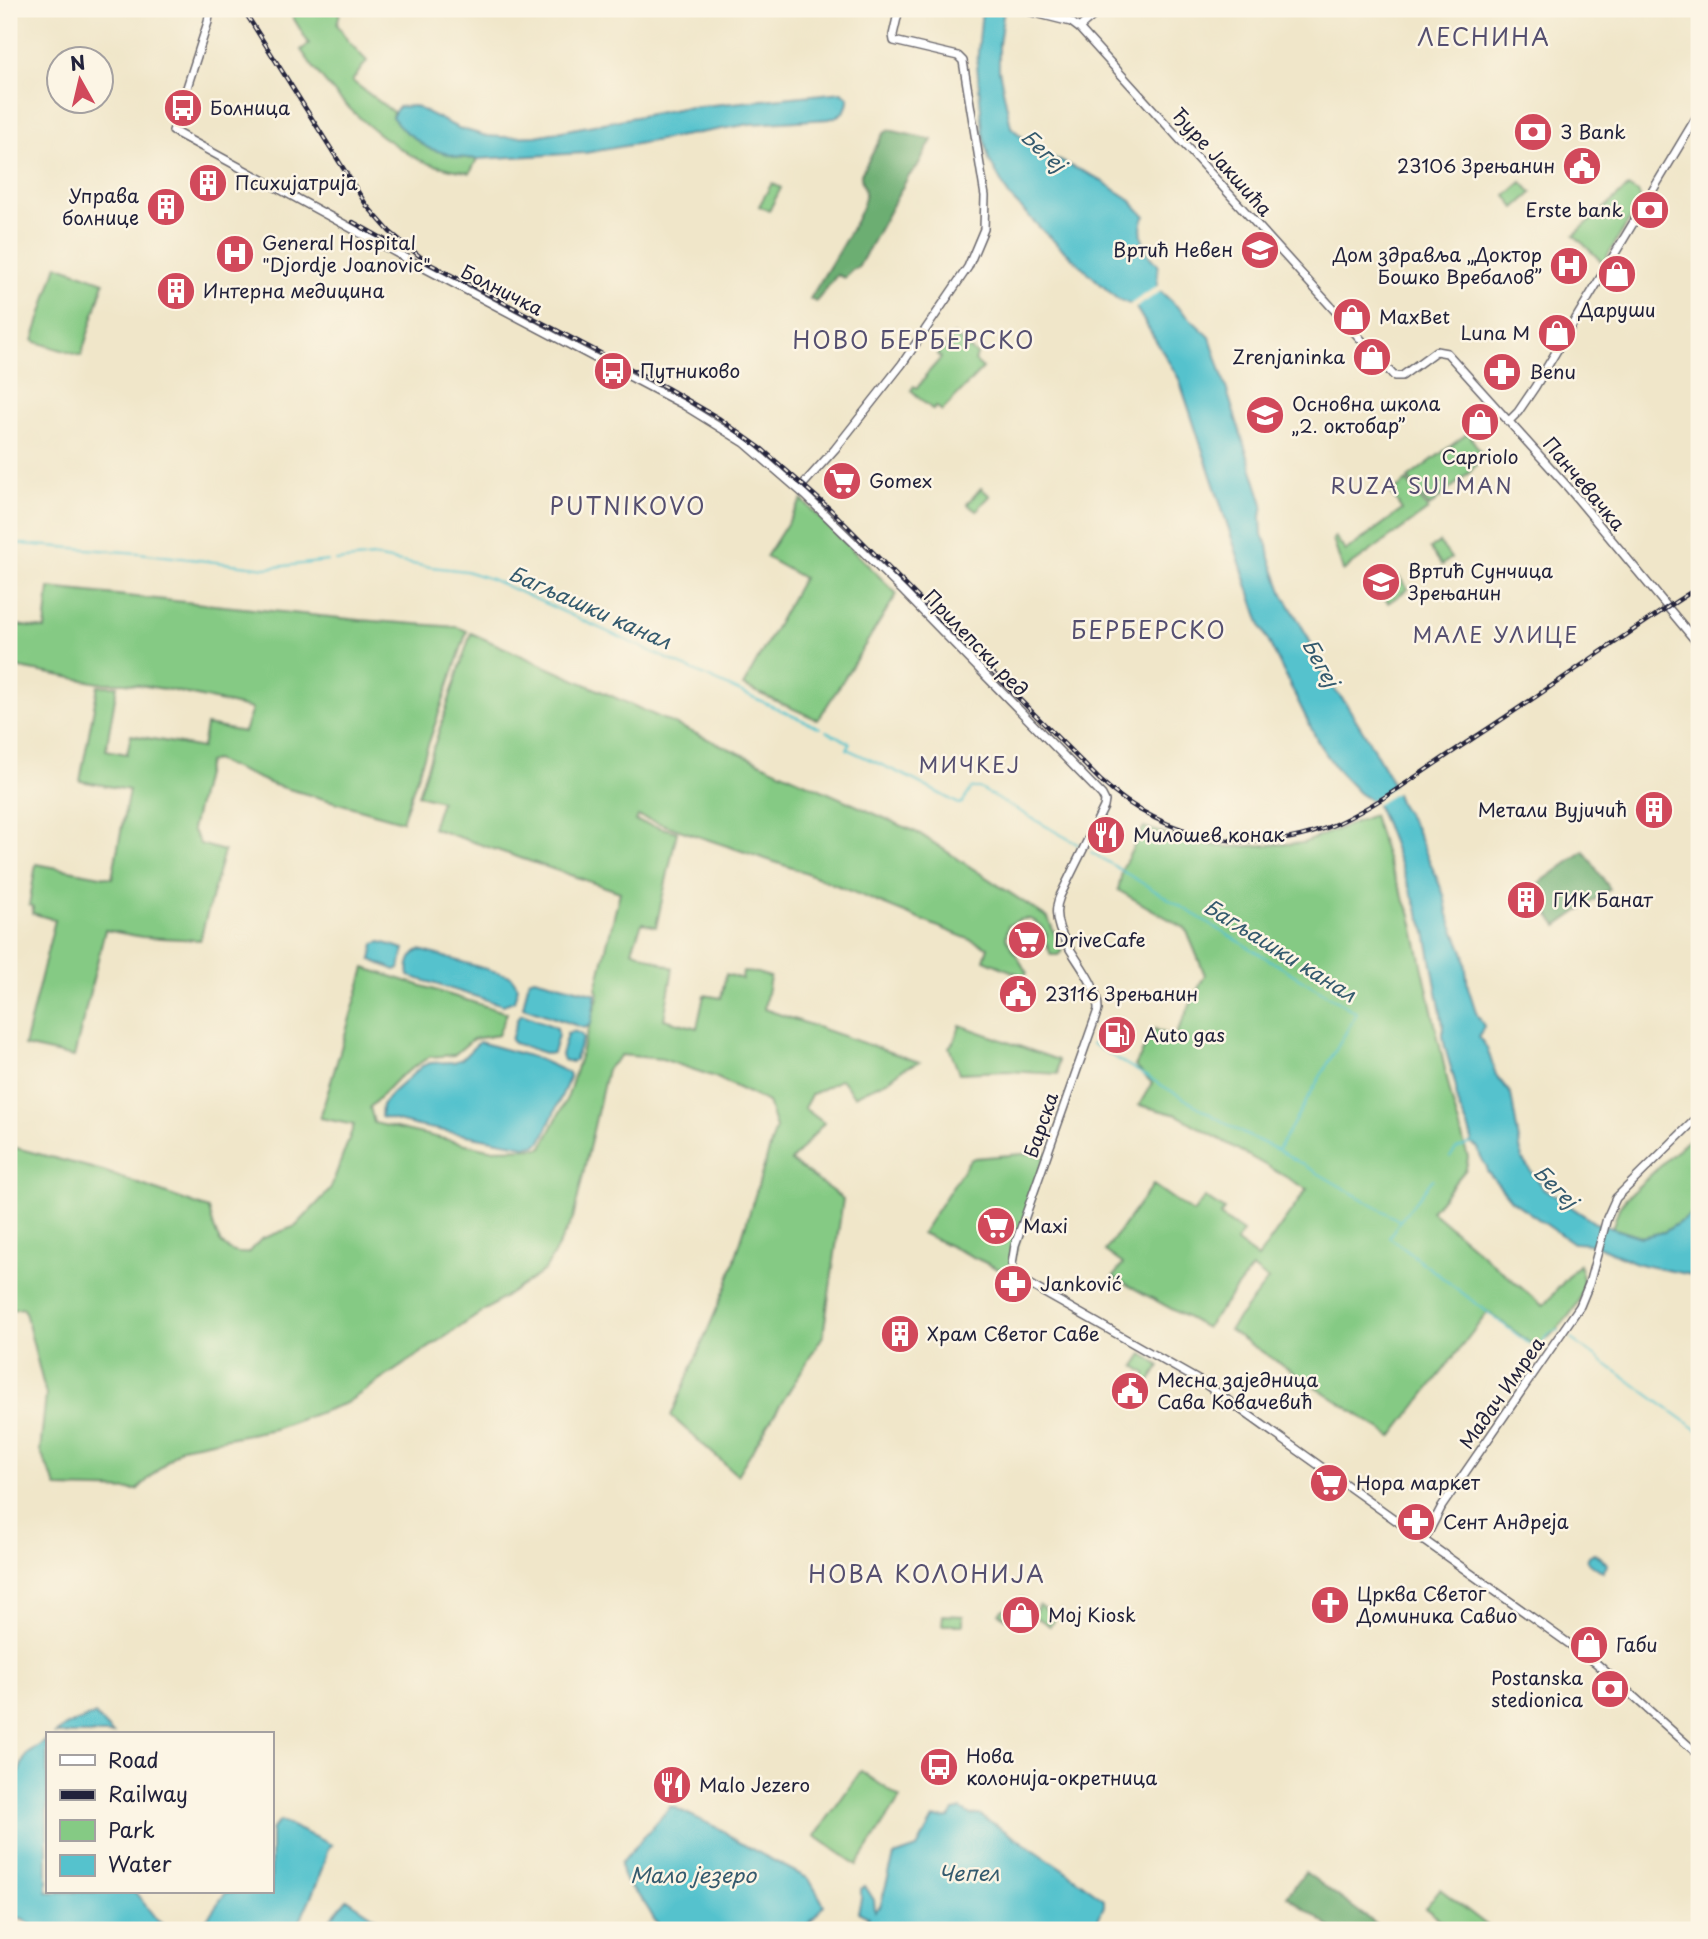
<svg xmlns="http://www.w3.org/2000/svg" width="1708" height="1939" font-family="'Playpen Sans',sans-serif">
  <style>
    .green { fill: #85ca84; stroke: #547660; stroke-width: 2 }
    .forest { fill: #6cae72; stroke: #476856; stroke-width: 2 }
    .water { fill: #55c2cd; stroke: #3c7284; stroke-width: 2 }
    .pier { fill: #f0e6c9 }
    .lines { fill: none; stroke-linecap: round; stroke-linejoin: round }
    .stream { stroke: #55c2cd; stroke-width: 2 }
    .minor-casing { stroke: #6a676d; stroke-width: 10 }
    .minor { stroke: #fff; stroke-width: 7 }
    .rail-casing { stroke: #22223b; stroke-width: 4.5 }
    .rail { stroke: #fcf5e5; stroke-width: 2; stroke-dasharray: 5; stroke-linecap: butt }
    .labels { text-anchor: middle; stroke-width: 5; stroke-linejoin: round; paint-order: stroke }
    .poi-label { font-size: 19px; fill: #22223b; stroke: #fcf5e5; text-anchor: start }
    .street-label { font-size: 19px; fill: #22223b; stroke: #fcf5e5 }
    .water-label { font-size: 21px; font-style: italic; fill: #345a6e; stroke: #fcf5e5 }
    .neighbourhood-label { font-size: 21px; letter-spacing: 2px; fill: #554f70; stroke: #fcf5e5 }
    .quarter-label { font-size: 23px; letter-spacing: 2px; fill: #554f70; stroke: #fcf5e5 }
  </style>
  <rect width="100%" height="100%" fill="#fcf5e5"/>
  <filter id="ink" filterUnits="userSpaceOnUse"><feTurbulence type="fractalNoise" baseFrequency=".0143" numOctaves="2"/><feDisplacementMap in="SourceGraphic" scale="14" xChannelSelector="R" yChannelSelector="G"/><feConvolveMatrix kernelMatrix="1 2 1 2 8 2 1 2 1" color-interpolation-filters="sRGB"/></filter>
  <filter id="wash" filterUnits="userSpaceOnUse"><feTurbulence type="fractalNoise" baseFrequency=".00686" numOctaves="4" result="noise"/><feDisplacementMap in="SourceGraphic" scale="28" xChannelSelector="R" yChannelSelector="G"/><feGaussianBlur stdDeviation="1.57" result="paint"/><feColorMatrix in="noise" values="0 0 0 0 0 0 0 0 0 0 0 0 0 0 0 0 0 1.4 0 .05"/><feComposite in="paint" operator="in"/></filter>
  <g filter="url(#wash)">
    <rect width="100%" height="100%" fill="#f0e6c9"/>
    <path class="green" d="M288 9H341L337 24 348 41 367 61 352 81 393 112 392 117 457 157 477 159 470 173C453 169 429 166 414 157 368 131 330 93 301 50L309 44Z
      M1522 182 1532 193 1515 208 1506 196Z
      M772 183 781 188 769 211 759 206Z
      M1628 187 1639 194 1641 201 1603 263 1574 235Z
      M57 265 104 282 81 356 33 341Z
      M954 335 977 355 975 361 983 368 942 411 936 406 933 410 911 390 914 386 917 388 926 377 925 376 941 358 937 354Z
      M1468 433 1483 456 1471 471 1429 507 1408 478Z
      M1407 481 1428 510 1343 571 1333 539 1335 537 1346 551 1402 510 1391 493Z
      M981 488 990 496 976 511 967 504Z
      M802 500 897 594 818 720 743 686 803 578 766 557Z
      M1439 542 1451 558 1442 565 1430 549Z
      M1399 577 1408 589 1388 603 1379 592Z
      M49 588 360 620 457 627 467 631 402 821 274 785 215 760 208 762 192 829 200 844 224 851 200 940 142 937 105 930 74 1057 24 1046 55 920 32 913 33 907 29 905 36 864 112 878 129 790 80 781 98 686H117L106 750 127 754 131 735 202 748 206 725 244 732 252 709 171 690 125 683H99L9 666V624L45 629Z
      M471 633 920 834 1048 918 1062 951 1058 955H1051L1044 937 1047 935C1037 917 1025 914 1008 926L1006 938 1027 973 1023 976 984 960 988 947 804 872 638 816 636 821 677 832 656 927 642 923 632 950 673 968 664 1019 697 1028 704 995 721 998 726 974 742 979 743 972 757 973 770 977 764 1009 919 1062 903 1069 889 1080 854 1096 841 1079 811 1095 804 1108 824 1123 791 1161 843 1199 823 1336 737 1475 671 1416 727 1285 776 1128 768 1102 715 1077 662 1059 621 1055 607 1069 573 1219 545 1270 346 1403 274 1429 182 1447 137 1490 57 1488 40 1451 46 1395 24 1308 9 1310V1146L103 1171 209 1209C215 1234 220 1256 249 1253L261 1239 296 1226 330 1190 354 1125 320 1118 365 968 507 1013 498 1035 473 1039 454 1055 429 1057 398 1078 370 1107 374 1123 488 1149 542 1148 568 1096 599 994 596 989 620 892 432 828 441 801 418 795Z
      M1373 815 1389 865 1411 915 1452 1101 1468 1157 1466 1169 1431 1211 1543 1306 1579 1264C1580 1269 1583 1275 1583 1280 1586 1305 1553 1333 1537 1348L1488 1312 1392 1437 1229 1330 1268 1280 1252 1268 1206 1328 1113 1277 1123 1264 1105 1251 1153 1185 1193 1213 1205 1197 1224 1210 1220 1216 1243 1232 1236 1242 1258 1258 1307 1189 1177 1115 1139 1105 1152 1083 1135 1066 1155 1029 1174 1038 1205 975 1186 929 1118 890 1123 867 1144 827 1193 843 1229 847 1303 843Z
      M960 1025 1058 1060V1074L1007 1071 959 1073 949 1047 955 1040Z
      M1693 1135 1699 1143V1210L1664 1232 1641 1237 1612 1228 1619 1208 1626 1198Z
      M1046 1152 1011 1266 1003 1271 922 1233 969 1161 974 1158Z
      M1143 1354 1160 1366 1144 1390 1139 1387 1147 1374 1135 1366Z
      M1022 1598 1028 1602 1013 1623 999 1613 1002 1610 1015 1607Z
      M1039 1605 1056 1617 1050 1626 1033 1615Z
      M943 1615 963 1616V1625H942Z
      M861 1771 900 1798 857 1865 815 1836Z
      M1440 1889 1493 1930H1454L1425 1908Z"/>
    <path class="forest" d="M889 130 932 140 917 167 908 177 858 268 852 270 845 278 837 275 816 302 810 299C821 279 864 214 865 196 866 187 860 182 861 174L883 134Z
      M1584 851 1610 889 1557 926 1531 889Z
      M1305 1872 1384 1930H1334L1287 1896Z"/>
    <path class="water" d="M982 9H1004L999 44V70L1011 127 1036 150 1095 177 1128 198 1145 216C1136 229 1145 257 1158 264L1157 288 1210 337 1263 504 1261 517 1262 536 1268 545 1270 558 1283 594 1308 637 1325 679 1345 702 1366 736 1389 776 1400 804 1415 827 1444 895 1448 915 1464 954 1468 987 1477 1015 1484 1026 1479 1037 1487 1048 1496 1075 1511 1094 1522 1159 1542 1187 1595 1223 1641 1237 1664 1232 1699 1210V1277C1680 1271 1660 1270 1640 1264 1616 1257 1602 1242 1573 1243L1511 1200 1487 1171V1167L1481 1158 1478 1148 1470 1143 1472 1140C1470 1128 1463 1117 1458 1105 1456 1099 1457 1090 1455 1083 1451 1064 1441 1044 1443 1024L1426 932 1385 824 1376 804 1359 793 1339 772 1319 744 1261 626 1179 379 1135 306 1117 299 1044 232 1009 196 989 160 983 133 977 64Z
      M842 92 848 97C849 109 841 116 829 119L750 124 585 153 477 159 457 157 428 148 402 129 392 117 398 107 414 106 458 128 487 136 502 137 536 136 682 108Z
      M381 942 404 949 400 968 395 970 371 960 374 944Z
      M420 950 511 976 518 987 514 1001 503 1005 409 976C407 966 410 954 420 950Z
      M534 978 596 994 591 1024 585 1028 581 1027 523 1007 529 980Z
      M522 1014 557 1028 558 1035 553 1053 548 1054 514 1043 511 1040 518 1017Z
      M573 1031 581 1034 583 1038 574 1061 571 1062 563 1060 561 1055 567 1034Z
      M479 1042 536 1058 569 1073 570 1077 542 1140 537 1145 525 1146 418 1126 381 1117 382 1105 392 1093 422 1066 430 1063 454 1062 462 1059Z
      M1594 1553 1608 1564 1603 1572 1587 1561 1589 1556Z
      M95 1715 113 1734H55L66 1726Z
      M47 1740V1892H135L157 1920 171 1930H38L22 1918 9 1920V1795L26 1755Z
      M671 1806 722 1830 738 1842 809 1879 824 1905 804 1930H664C655 1924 653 1916 647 1907 636 1889 621 1887 621 1863Z
      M961 1809 971 1815 979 1814 1063 1869 1104 1899V1906L1093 1930H862L868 1917 858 1912 861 1899V1889L865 1886 874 1900 875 1911 880 1907 894 1856 917 1848 933 1819 949 1818 954 1811Z
      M280 1821 332 1845 328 1849 318 1881 296 1930H199L226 1892H271V1830Z
      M347 1899 394 1930H373L370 1924 363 1921 359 1924 362 1930H333L334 1926 331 1918Z"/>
    <path class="pier" d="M1160 284 1164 289 1133 310 1126 307Z
      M1396 784 1399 791 1373 807 1367 803Z"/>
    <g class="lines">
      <path class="stream" d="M9 543 139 553 266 568 328 561
        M336 561 374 557 423 566 466 571 491 579 820 728
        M826 731 850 743 847 749 910 778 959 804 962 803 972 788H979L1079 845
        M1091 852 1357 1013 1278 1150
        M1092 1044 1242 1133 1278 1150 1400 1221 1433 1179
        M1450 1157 1456 1149 1472 1143
        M1399 1222 1389 1237 1528 1343 1535 1347C1546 1344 1546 1330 1559 1330
        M1571 1339 1699 1431"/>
    </g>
  </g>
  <g filter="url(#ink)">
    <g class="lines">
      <g class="minor-casing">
        <path id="minor" d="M210 9 208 22 173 131 415 263 682 404 745 443 805 495 904 592 1102 795 1105 801 1104 807 1060 896C1042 937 1099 970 1098 1010L1015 1245 1012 1264 1018 1278 1205 1384 1596 1663 1699 1755
          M1019 9 1071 22 1079 28 1394 376H1402L1436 351 1447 353 1566 485 1699 645
          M1079 28 1101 9
          M1509 421 1518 412 1535 387 1699 113
          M799 489 835 449 902 364 968 267 984 229 985 196 963 61 958 56 894 41 893 35 899 9
          M1424 1541 1442 1506 1580 1306 1589 1284 1607 1218 1616 1198 1699 1116"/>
      </g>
      <use href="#minor" class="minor"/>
      <g class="rail-casing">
        <path id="rail" d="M243 9 367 206 390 232 428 263 667 388 720 419 762 449 831 510 1101 781C1165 839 1257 860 1338 823 1383 802 1427 768 1469 741 1547 691 1621 636 1699 587
          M353 222 396 246"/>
      </g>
      <use href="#rail" class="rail"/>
    </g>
  </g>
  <defs>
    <g id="bus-disc" transform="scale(2.0125)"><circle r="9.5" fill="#d1495b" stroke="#fcf5e5"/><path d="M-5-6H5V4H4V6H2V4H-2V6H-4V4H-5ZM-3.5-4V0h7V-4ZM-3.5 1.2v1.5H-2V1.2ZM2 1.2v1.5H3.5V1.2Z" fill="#fff"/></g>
    <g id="bank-disc" transform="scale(2.0125)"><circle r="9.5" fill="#d1495b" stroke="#fcf5e5"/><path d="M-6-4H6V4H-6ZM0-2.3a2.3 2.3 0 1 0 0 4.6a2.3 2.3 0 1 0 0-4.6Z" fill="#fff"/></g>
    <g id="civic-disc" transform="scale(2.0125)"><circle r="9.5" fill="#d1495b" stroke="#fcf5e5"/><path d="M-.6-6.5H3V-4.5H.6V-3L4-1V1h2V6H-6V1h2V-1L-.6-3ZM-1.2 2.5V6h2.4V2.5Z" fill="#fff"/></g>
    <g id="building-disc" transform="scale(2.0125)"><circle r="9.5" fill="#d1495b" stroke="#fcf5e5"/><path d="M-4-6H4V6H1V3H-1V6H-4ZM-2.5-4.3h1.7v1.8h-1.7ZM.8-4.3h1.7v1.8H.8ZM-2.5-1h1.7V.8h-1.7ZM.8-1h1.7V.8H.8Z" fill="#fff"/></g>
    <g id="school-disc" transform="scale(2.0125)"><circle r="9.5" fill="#d1495b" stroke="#fcf5e5"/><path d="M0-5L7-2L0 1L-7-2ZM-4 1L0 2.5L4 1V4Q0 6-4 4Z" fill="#fff"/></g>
    <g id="hospital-disc" transform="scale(2.0125)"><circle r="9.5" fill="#d1495b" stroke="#fcf5e5"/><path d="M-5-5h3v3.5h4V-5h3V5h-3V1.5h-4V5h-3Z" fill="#fff"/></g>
    <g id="shop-disc" transform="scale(2.0125)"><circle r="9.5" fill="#d1495b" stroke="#fcf5e5"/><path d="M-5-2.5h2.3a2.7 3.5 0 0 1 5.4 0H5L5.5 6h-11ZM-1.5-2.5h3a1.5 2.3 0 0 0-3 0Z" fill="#fff"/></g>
    <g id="pharmacy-disc" transform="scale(2.0125)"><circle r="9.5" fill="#d1495b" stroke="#fcf5e5"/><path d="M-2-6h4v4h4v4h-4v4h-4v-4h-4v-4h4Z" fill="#fff"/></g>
    <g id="supermarket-disc" transform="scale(2.0125)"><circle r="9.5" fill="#d1495b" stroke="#fcf5e5"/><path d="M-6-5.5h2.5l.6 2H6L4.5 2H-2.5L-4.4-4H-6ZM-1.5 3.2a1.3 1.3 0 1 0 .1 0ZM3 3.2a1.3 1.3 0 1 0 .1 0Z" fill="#fff"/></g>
    <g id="restaurant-disc" transform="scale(2.0125)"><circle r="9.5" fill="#d1495b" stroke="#fcf5e5"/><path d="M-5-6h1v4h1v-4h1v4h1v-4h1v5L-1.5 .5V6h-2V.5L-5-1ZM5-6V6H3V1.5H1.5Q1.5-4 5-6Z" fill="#fff"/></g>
    <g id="fuel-disc" transform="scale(2.0125)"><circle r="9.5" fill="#d1495b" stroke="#fcf5e5"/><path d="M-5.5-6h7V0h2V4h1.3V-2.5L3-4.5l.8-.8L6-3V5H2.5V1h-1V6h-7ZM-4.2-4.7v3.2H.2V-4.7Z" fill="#fff"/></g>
    <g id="church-disc" transform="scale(2.0125)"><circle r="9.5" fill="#d1495b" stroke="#fcf5e5"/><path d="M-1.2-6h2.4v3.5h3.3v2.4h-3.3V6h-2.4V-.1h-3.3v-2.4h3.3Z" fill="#fff"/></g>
  </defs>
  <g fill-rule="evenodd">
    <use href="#bus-disc" x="183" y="108"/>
    <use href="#bank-disc" x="1533" y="132"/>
    <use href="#civic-disc" x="1582" y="166"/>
    <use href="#building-disc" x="208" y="183"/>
    <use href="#building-disc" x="166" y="207"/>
    <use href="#bank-disc" x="1650" y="210"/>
    <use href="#school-disc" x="1260" y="250"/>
    <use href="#hospital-disc" x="235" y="254"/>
    <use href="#hospital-disc" x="1569" y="266"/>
    <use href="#shop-disc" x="1617" y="274"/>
    <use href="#building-disc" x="176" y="291"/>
    <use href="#shop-disc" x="1352" y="317"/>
    <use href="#shop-disc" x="1557" y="333"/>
    <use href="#shop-disc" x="1372" y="357"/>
    <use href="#bus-disc" x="613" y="371"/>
    <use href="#pharmacy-disc" x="1502" y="372"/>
    <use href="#school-disc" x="1265" y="415"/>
    <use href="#shop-disc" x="1480" y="422"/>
    <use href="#supermarket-disc" x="842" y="481"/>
    <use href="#school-disc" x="1381" y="582"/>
    <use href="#building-disc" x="1654" y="810"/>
    <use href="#restaurant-disc" x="1106" y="835"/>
    <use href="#building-disc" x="1526" y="900"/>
    <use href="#supermarket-disc" x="1027" y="940"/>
    <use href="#civic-disc" x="1018" y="994"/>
    <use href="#fuel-disc" x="1117" y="1035"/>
    <use href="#supermarket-disc" x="996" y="1226"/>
    <use href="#pharmacy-disc" x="1013" y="1284"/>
    <use href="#building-disc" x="900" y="1334"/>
    <use href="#civic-disc" x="1130" y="1391"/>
    <use href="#supermarket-disc" x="1329" y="1483"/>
    <use href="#pharmacy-disc" x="1416" y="1522"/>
    <use href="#church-disc" x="1330" y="1605"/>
    <use href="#shop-disc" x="1021" y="1615"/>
    <use href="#shop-disc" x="1589" y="1645"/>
    <use href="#bank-disc" x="1610" y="1689"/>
    <use href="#bus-disc" x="939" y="1767"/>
    <use href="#restaurant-disc" x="672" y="1785"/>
  </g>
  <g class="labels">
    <g class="poi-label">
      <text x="210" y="115">Болница</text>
      <text x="1560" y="139">3 Bank</text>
      <text x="1555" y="173" text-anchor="end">23106 Зрењанин</text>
      <text x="235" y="190">Психијатрија</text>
      <text x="139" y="203" text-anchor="end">Управа<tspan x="139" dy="22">болнице</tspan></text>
      <text x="1623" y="217" text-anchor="end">Erste bank</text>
      <text x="262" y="250">General Hospital<tspan x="262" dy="22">"Djordje Joanovic"</tspan></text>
      <text x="1233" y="257" text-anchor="end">Вртић Невен</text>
      <text x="1542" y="262" text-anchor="end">Дом здравља „Доктор<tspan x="1542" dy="22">Бошко Вребалов”</tspan></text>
      <text x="203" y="298">Интерна медицина</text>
      <text x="1617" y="317" text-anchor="middle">Даруши</text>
      <text x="1379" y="324">MaxBet</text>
      <text x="1530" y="340" text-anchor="end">Luna M</text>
      <text x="1345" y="364" text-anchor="end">Zrenjaninka</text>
      <text x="640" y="378">Путниково</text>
      <text x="1529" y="379">Benu</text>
      <text x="1292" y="411">Основна школа<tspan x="1292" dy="22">„2. октобар”</tspan></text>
      <text x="1480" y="464" text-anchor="middle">Capriolo</text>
      <text x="869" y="488">Gomex</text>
      <text x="1408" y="578">Вртић Сунчица<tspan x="1408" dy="22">Зрењанин</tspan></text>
      <text x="1627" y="817" text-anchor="end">Метали Вујичић</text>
      <text x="1133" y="842">Милошев конак</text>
      <text x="1553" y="907">ГИК Банат</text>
      <text x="1054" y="947">DriveCafe</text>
      <text x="1045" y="1001">23116 Зрењанин</text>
      <text x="1144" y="1042">Auto gas</text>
      <text x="1023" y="1233">Maxi</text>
      <text x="1040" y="1291">Janković</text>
      <text x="927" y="1341">Храм Светог Саве</text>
      <text x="1157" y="1387">Месна заједница<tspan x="1157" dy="22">Сава Ковачевић</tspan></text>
      <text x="1356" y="1490">Нора маркет</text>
      <text x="1443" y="1529">Сент Андреја</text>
      <text x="1357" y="1601">Црква Светог<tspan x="1357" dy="22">Доминика Савио</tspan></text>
      <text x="1048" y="1622">Moj Kiosk</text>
      <text x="1616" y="1652">Габи</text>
      <text x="1583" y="1685" text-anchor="end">Postanska<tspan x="1583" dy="22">stedionica</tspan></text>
      <text x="966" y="1763">Нова<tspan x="966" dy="22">колонија-окретница</tspan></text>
      <text x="699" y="1792">Malo Jezero</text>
    </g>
    <g class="street-label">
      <text transform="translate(1222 162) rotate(48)" y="7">Ђуре Јакшића</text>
      <text transform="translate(502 290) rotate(27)" y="7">Болничка</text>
      <text transform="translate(1584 484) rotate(50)" y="7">Панчевачка</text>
      <text transform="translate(976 643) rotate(46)" y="7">Прилепски ред</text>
      <text transform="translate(1041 1125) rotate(-71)" y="7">Барска</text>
      <text transform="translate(1502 1393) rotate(-55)" y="7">Мадач Имреа</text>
    </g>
    <g class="water-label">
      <text transform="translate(1043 151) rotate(43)" y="7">Бегеј</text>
      <text transform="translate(590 608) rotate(24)" y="7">Багљашки канал</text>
      <text transform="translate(1320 663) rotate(61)" y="7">Бегеј</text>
      <text transform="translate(1280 951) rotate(32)" y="7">Багљашки канал</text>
      <text transform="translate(1555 1187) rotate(45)" y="7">Бегеј</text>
      <text x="969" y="1881">Чепел</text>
      <text x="693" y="1883">Мало језеро</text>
    </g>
    <g class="neighbourhood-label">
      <text x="1422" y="494">RUZA SULMAN</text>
      <text x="1496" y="643">МАЛЕ УЛИЦЕ</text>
      <text x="970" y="773">МИЧКЕЈ</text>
    </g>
    <g class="quarter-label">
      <text x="1484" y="46">ЛЕСНИНА</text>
      <text x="914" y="349">НОВО БЕРБЕРСКО</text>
      <text x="628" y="515">PUTNIKOVO</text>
      <text x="1149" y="639">БЕРБЕРСКО</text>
      <text x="927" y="1583">НОВА КОЛОНИЈА</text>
    </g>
  </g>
  <rect width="1708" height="1939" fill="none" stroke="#fcf5e5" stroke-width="35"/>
  <rect x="46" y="1732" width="228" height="161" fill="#fcf5e5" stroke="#a5a1a1" stroke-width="2"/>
  <rect x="60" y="1755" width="35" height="10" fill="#ffffff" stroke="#a5a1a1" stroke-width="2"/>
  <text x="108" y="1768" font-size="21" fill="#22223b">Road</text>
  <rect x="60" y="1790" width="35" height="10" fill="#22223b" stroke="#a5a1a1" stroke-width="2"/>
  <text x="108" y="1802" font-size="21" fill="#22223b">Railway</text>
  <rect x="60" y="1820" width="35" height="21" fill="#85ca84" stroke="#a5a1a1" stroke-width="2"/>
  <text x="108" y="1838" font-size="21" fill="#22223b">Park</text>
  <rect x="60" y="1855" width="35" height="21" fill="#55c2cd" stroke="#a5a1a1" stroke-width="2"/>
  <text x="108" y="1872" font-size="21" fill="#22223b">Water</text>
  <g transform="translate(80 80) rotate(352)"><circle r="33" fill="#fcf5e5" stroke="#a5a1a1" stroke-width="2"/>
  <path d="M0-5L12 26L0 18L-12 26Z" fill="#d1495b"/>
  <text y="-10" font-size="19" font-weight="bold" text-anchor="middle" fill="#22223b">N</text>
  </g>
</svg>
